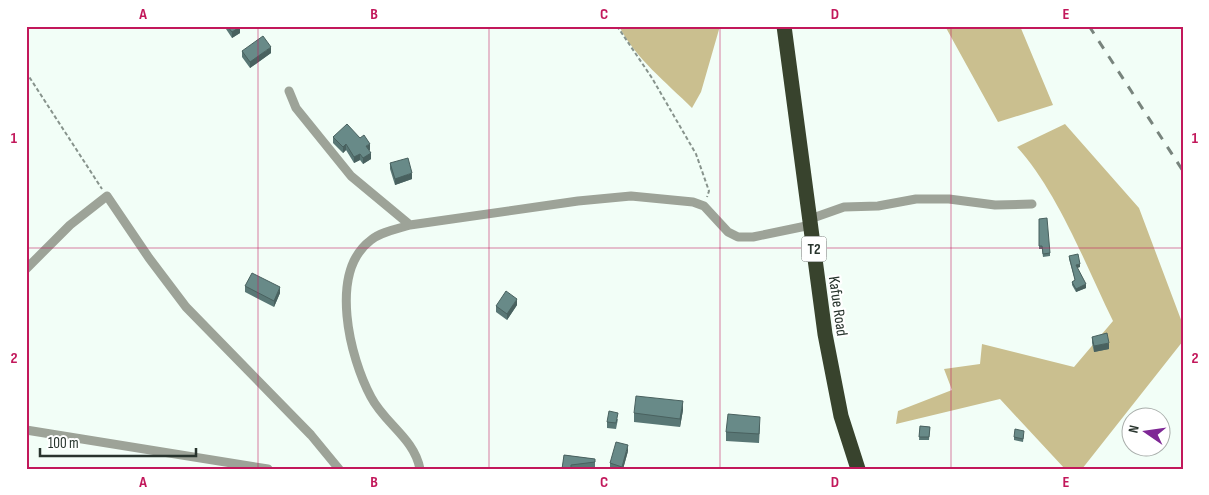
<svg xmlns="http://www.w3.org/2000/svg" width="1209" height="495" font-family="'Sofia Sans Condensed',sans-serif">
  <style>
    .forest { fill: #cabf8f }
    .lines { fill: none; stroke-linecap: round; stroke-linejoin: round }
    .path { stroke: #87938c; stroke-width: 2; stroke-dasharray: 4 2.5; stroke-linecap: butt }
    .street { stroke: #9da398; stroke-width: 9 }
    .highway { stroke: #38432d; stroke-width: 15 }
    .rail { stroke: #78847d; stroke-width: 3; stroke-dasharray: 9 9; stroke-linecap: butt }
    .wall { fill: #597775 }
    .shaded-wall { fill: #49615f }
    .building { fill: #688a88; stroke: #49615f }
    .grid { fill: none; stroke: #c2185b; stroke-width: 1; stroke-opacity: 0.55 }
    .labels { text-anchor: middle; stroke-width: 4.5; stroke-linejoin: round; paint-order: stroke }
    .shield { fill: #fff; stroke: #68716c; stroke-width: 1 }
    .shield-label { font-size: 15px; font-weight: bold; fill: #28342d }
    .street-label { font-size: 16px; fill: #28342d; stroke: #fff }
    .neatline { fill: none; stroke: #c2185b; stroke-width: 2 }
    .grid-label { font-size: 16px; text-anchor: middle; font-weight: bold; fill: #c2185b }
  </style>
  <rect width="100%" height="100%" fill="#f2fef7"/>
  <path class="forest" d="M619 26H720L701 92 692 108C667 83 635 58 619 26Z
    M945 26H1020L1053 105 998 122Z
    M1065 124 1139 208 1183 325V341L1082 469H1065L1000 399 896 424 898 411 952 390 944 369 980 364 982 344 1074 367 1113 321C1086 266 1058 192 1017 147Z"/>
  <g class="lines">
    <path class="path" d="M617 26 652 78 696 154 709 191 707 197
      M26 72 102 189"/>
    <path class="street" d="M289 91 296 108 351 176 410 225
      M810 219 844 207 878 206 916 199H949L995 205 1032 204
      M26 269 70 225 107 196 149 258 186 307 311 435 339 469
      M26 430 268 469
      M420 469C414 438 385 424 371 397 350 358 328 272 371 240 381 232 397 229 410 225L578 201 631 196 693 202 704 206 728 232 738 237H753L811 225"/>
    <path class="highway" d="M784 26 825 334 841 416 858 469"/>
    <path class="rail" d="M1089 26 1183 171"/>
  </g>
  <path class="wall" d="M224 26H239L240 33 232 38Z
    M242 51 271 53 250 68 242 57Z
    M333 137 370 150H369L371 159 363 164 360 160 354 163 346 150 343 153 333 143Z
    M390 163 412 179 395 185 390 169Z
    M1039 219 1050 253V256L1043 257 1042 249H1039Z
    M1069 256 1080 267 1077 268 1086 288 1076 292 1072 285V282L1075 280 1069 259Z
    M245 286 280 293 274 307 245 292Z
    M517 305 507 320 496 312V306Z
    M1092 337 1109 349 1094 352 1092 343Z
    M683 410 680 427 634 422V413Z
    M618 419 616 429 607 428V422Z
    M760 426 759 443 726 441V432Z
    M920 426 930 427 929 440H919Z
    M1024 434 1023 442 1014 440V437Z
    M628 451 623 469H610V463Z
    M564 455 595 459V467L582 469H562Z"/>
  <path class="shaded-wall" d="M240 27V33L232 38V32Z
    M271 47V53L250 68V62Z
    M346 144V150L343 153V147Z
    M370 144V150L366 152V146Z
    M371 153V159L363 164V158Z
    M360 154V160L354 163V157Z
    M412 173V179L395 185V179Z
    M1080 264V267L1076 268V265Z
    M1086 284V288L1076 292V289Z
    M280 287V293L274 307V301Z
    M517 299V305L507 320V314Z
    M1109 343V349L1094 352V346Z
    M683 401V410L680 427V419Z
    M628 445V451L623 469H622Z"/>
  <path class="building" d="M227 26H239L240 27 232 32Z
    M263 36 271 47 250 62 242 51Z
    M347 124 360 138 364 135 370 144 366 146 371 153 363 158 360 154 354 157 346 144 343 147 333 137Z
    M408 158 412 173 395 179 390 163Z
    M1047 218 1050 253 1043 254 1042 246H1039V219Z
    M1078 254 1080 264 1076 265 1086 284 1076 289 1072 282 1075 280 1069 256Z
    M252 273 280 287 274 301 245 286Z
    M506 291 517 299 507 314 496 306Z
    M1107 333 1109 343 1094 346 1092 337Z
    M636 396 683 401 680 419 634 413Z
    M609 411 618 413 616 423 607 422Z
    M728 414 760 417 759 434 726 432Z
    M920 426 930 427 929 437H919Z
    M1015 429 1024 431 1023 439 1014 437Z
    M616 442 628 445 622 467 610 463Z
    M564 455 595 459V462L571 465V469H562Z"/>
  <path class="grid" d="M258 26V469M489 26V469M720 26V469M951 26V469M26 248H1183"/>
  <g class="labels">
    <rect class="shield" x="801.5" y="236.5" width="25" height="25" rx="4"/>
    <g class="shield-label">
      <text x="814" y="254">T2</text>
    </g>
    <g class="street-label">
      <text transform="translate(839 306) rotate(82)" y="6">Kafue Road</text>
    </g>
  </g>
  <rect width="1209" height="495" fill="none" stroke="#ffffff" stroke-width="55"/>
  <g transform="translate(1146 432) rotate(283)"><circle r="24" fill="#ffffff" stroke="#a9aeab"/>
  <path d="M0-4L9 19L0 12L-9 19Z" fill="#7e2795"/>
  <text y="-8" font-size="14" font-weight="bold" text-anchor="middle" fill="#28342d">N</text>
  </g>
  <path d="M40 448v8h156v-8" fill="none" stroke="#28342d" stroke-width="2.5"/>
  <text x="48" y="448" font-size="15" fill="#28342d" stroke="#ffffff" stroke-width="4" paint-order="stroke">100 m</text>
  <rect x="28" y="28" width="1154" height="440" class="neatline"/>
  <g class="grid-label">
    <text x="143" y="19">A</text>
    <text x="374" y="19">B</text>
    <text x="604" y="19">C</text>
    <text x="835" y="19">D</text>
    <text x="1066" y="19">E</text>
    <text x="14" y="143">1</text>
    <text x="1195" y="143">1</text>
    <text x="14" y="363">2</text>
    <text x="1195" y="363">2</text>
    <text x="143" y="487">A</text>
    <text x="374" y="487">B</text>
    <text x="604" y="487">C</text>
    <text x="835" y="487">D</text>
    <text x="1066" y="487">E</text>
  </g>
</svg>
